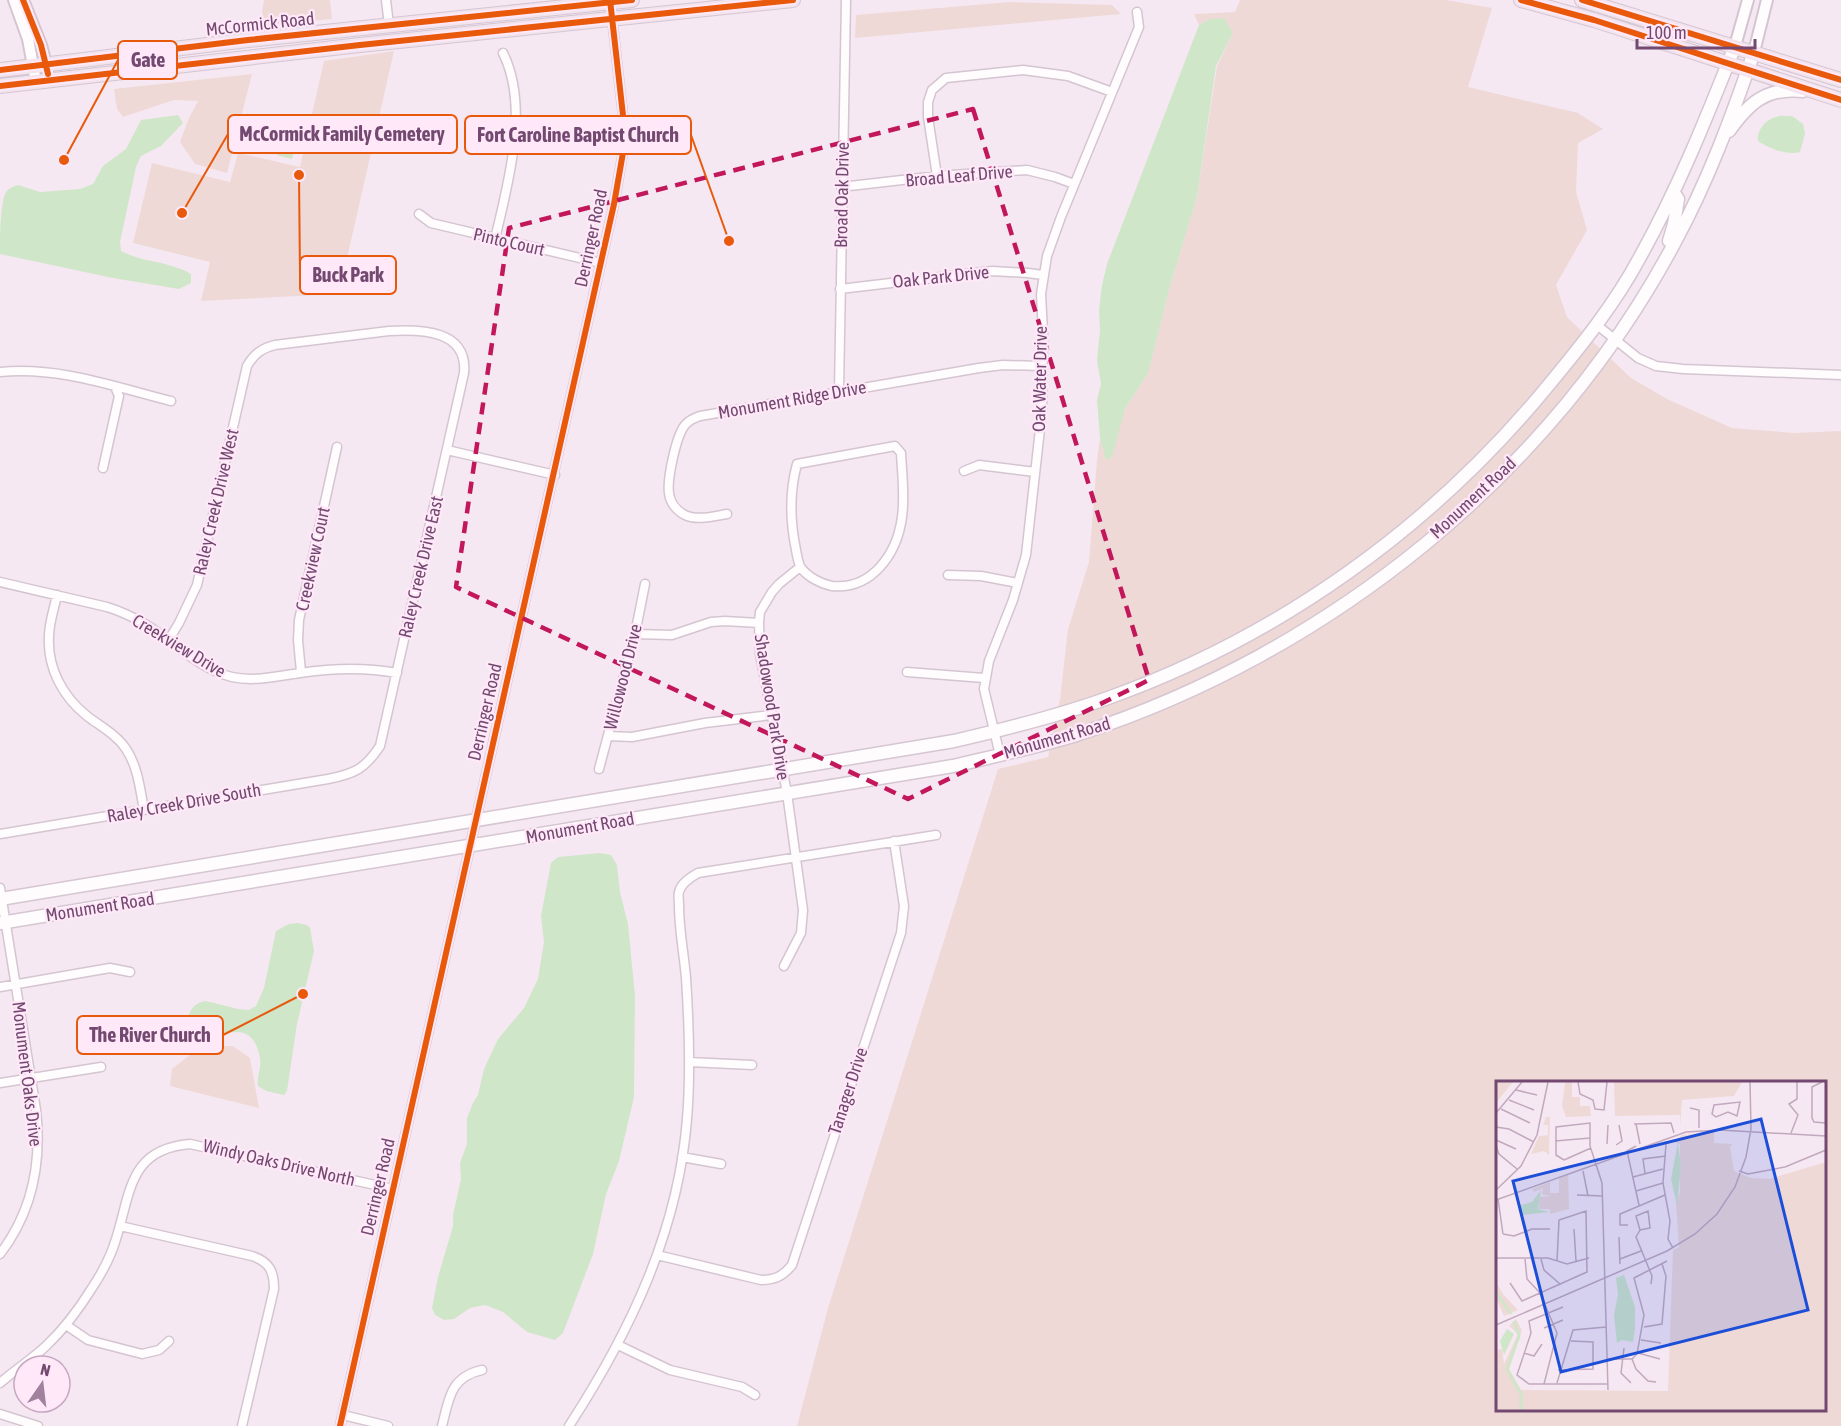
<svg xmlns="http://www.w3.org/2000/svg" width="1841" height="1426" font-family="'Asap Condensed',sans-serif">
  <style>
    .green { fill: #efd9d7; fill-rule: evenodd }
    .water { fill: #cfe6c9 }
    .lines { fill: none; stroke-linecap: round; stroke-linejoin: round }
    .minor-casing { stroke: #d4c5d1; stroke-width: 11 }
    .tertiary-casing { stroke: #d4c5d1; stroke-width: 14 }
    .secondary-casing { stroke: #d5c6d2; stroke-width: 15 }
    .primary-casing { stroke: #d5c5d3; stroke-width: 16 }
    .minor { stroke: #fefcfd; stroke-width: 8 }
    .tertiary { stroke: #fefcfd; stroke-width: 10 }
    .secondary { stroke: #fefcfd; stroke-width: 12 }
    .primary { stroke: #f2e4ed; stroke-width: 14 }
    .cycleway-casing { stroke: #ffe8f8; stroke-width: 10 }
    .cycleway { stroke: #e8590c; stroke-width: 6 }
    .marked { fill: none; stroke: #c2185b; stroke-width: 4.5; stroke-dasharray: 12 8; stroke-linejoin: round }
    .labels { text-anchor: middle; stroke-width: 4.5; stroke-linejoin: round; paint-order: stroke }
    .street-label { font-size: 18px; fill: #734971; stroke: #ffe8f8 }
    .inset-river { fill: none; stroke: #cfe6c9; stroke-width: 3 }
    .inset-road { fill: none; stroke: #c2a8be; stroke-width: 1.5 }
    .view { fill: #1d4ed8; fill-opacity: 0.15; stroke: #1d4ed8; stroke-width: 3 }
    .inset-edge { fill: none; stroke: #734971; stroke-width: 3 }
    .leader { fill: none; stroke: #e8590c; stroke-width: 2 }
    .callout-dot { fill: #e8590c; stroke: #ffe8f8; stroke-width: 2 }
    .callout { fill: #ffe8f8; stroke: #e8590c; stroke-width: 2 }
    .callout-label { font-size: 20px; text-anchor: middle; font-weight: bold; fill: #734971 }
  </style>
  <rect width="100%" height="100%" fill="#f6e8f2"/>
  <path class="green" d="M264 0H330L332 19 265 25 262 11Z
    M1240 0H1446L1492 8 1468 87 1578 113 1603 129 1578 143 1576 192 1587 230 1556 285 1567 317 1631 378 1667 399 1732 428 1794 433 1841 431V1426H797L828 1308 998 769 1048 757 1060 699 1068 629 1089 562 1097 460 1100 438 1106 459 1111 457 1125 409 1148 372 1170 286 1197 197 1217 66 1233 33 1210 19 1199 25 1194 14 1235 12ZM1498 1082H1824V1410H1498Z
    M1010 2 1112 5 1121 14 855 38 856 15Z
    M394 51 339 294 201 301 210 262 133 243 152 163 230 182 238 153 300 167 324 61Z
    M252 74 227 173 195 164 180 142 189 118 198 101 174 100 123 117 117 109 114 89Z
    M201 1046H233L250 1058 259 1108 170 1086 172 1069Z"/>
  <path class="water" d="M1224 18 1233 33 1216 66 1197 197 1170 286 1148 373 1125 409 1112 457 1106 460 1100 438 1097 400 1101 384 1097 360 1100 331 1099 310 1102 285 1107 264 1199 25 1210 19Z
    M178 115 183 123 161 146 141 156 136 167 120 242 121 251C144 263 169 261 191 274V283L179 289 113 278 0 254C0 239 0 203 6 192 9 188 14 186 18 185L40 192 80 189 93 184 103 166 126 149 141 120Z
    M1792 116 1803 124 1805 134 1800 152C1788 156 1768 148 1758 141 1756 131 1766 119 1776 117 1780 115 1787 116 1792 116Z
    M284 126 299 129 292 159 277 155Z
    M600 853 611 855 617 865 620 892 628 924 635 996 634 1097 619 1161 606 1194 593 1254 563 1333 555 1340 527 1332 503 1312 485 1305 470 1308 454 1319 444 1320 435 1315 432 1308 438 1277 453 1226V1215L461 1179 460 1163 467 1144V1118L473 1103 478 1095 484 1069 498 1039 524 1008 538 979 544 942 541 916 551 863 558 857Z
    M298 923 307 925 310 928 314 951 297 1024 287 1091 284 1095 266 1091 258 1086C256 1077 262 1068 260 1058 252 1014 220 1039 195 1039L187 1032C187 1018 189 1003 206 1001L238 1009 249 1010 256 1006 264 988 276 931 289 924Z"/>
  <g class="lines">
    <g class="minor-casing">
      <path id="minor" d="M386 0 389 25
        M937 176 928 117V102L932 90 946 78 1023 70 1068 76 1112 92
        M841 187 937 176 1027 170 1055 177 1074 184
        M419 214 431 223 601 263
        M495 239C508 183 530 107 503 53
        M840 289 992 271 1028 273 1043 275
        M1597 325 1638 358 1656 366 1683 369 1841 375
        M0 372C59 366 115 387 171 401
        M839 391 846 0
        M895 446 901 453C902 474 905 495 902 517 897 554 872 590 832 586 821 584 808 577 801 568 798 563 797 555 796 550 790 521 789 493 797 464Z
        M447 450 555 475
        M103 468 119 396 115 387
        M964 471 979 465 1035 472
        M727 514C714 516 697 521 685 515 677 511 670 503 669 493 667 479 676 436 685 425 689 420 694 418 700 416L979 368 1003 365 1042 366
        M948 575 981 576 1018 583
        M0 582 107 607C120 611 133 617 145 624 174 641 198 669 232 677 254 682 277 676 300 673 333 668 364 667 397 673
        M57 595C54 609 49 623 49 636 47 668 63 697 87 716 100 726 117 735 126 749 138 767 140 789 144 810
        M635 634 672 635 711 622 725 621 759 623
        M301 672 298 640 299 620 337 447
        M907 672 984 678
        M608 736 632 737 705 723 771 715
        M1000 755 984 689 989 661 1013 600 1026 555 1042 411 1043 332 1041 294 1047 256 1061 217 1139 27 1137 12
        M599 769 635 634 645 584
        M0 834 328 779C354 774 365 769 380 746L464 373C468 330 421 329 389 331L275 345C262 348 254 354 247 366L197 585 179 623 168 641
        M0 888 36 1110C42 1163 33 1211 0 1254
        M784 966 801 933 803 910 787 793 760 654 759 623 760 612 772 592 779 584 800 567
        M0 987 110 968 130 972
        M689 1062 752 1065
        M0 1083 101 1067
        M682 1157 721 1164
        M120 1226 252 1256C270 1262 274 1272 274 1289L242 1426
        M657 1255 761 1280C775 1280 783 1276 792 1265L901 933 904 906 894 841
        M66 1325 88 1340 142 1354 159 1350 169 1341
        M618 1345 670 1370 742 1387 755 1395
        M0 1383C15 1370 32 1359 46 1346 64 1329 79 1309 92 1288 102 1273 111 1256 116 1239 131 1192 129 1149 190 1144L393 1189
        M0 1414 38 1426
        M343 1415 388 1426
        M340 1426 614 204 624 147V124L610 0
        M442 1426C449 1399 450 1377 482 1370
        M569 1426C630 1332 678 1232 687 1119 691 1072 689 1024 686 978 684 954 679 930 679 905 679 902 678 895 679 892 681 883 691 877 698 873L936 835"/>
    </g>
    <g class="tertiary-casing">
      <path id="tertiary" d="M14 0 28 39 36 82
        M23 0 41 45 50 80
        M1735 46 1748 0
        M1754 52 1767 0"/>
    </g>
    <g class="secondary-casing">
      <path id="secondary" d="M1729 131C1749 103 1766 87 1803 91
        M1669 241 1674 224 1678 199 1674 193
        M0 899 954 741C1006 729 1058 716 1108 698 1279 637 1432 527 1547 387 1581 346 1615 304 1640 257 1678 189 1706 119 1735 46
        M0 923 953 766C995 756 1038 747 1079 734 1329 653 1553 473 1676 240 1708 181 1732 116 1754 52"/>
    </g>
    <g class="primary-casing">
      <path id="primary" d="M1521 0 1594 20 1841 100
        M1582 0 1841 80
        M0 70 248 40 632 0
        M0 86 360 45 793 0"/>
    </g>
    <use href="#minor" class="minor"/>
    <use href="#tertiary" class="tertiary"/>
    <use href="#secondary" class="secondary"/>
    <use href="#primary" class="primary"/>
    <g class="cycleway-casing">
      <path id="cycleway" d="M23 0 41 45 48 74
        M1521 0 1594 20 1841 100
        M1582 0 1841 80
        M0 70 248 40 632 0
        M0 86 360 45 793 0
        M340 1426 614 204 624 147V124L610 0"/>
    </g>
    <use href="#cycleway" class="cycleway"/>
  </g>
  <path class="marked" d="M973 109 1149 680 908 799 456 587 509 228Z"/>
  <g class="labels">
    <g class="street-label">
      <text transform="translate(260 24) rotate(-6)" y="6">McCormick Road</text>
      <text transform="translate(959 176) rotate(-5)" y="6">Broad Leaf Drive</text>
      <text transform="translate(842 195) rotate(-89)" y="6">Broad Oak Drive</text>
      <text transform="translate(591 238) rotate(-78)" y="6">Derringer Road</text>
      <text transform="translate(509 242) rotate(13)" y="6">Pinto Court</text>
      <text transform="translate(941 277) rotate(-6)" y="6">Oak Park Drive</text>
      <text transform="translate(1040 379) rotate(-89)" y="6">Oak Water Drive</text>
      <text transform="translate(792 400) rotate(-10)" y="6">Monument Ridge Drive</text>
      <text transform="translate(1473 498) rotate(-43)" y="6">Monument Road</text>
      <text transform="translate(216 502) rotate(-77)" y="6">Raley Creek Drive West</text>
      <text transform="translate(313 559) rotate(-78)" y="6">Creekview Court</text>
      <text transform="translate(421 567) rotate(-77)" y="6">Raley Creek Drive East</text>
      <text transform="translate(179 646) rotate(31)" y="6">Creekview Drive</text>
      <text transform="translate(623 677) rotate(-76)" y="6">Willowood Drive</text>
      <text transform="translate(772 707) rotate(81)" y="6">Shadowood Park Drive</text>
      <text transform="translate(485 712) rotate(-77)" y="6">Derringer Road</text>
      <text transform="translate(1057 738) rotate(-16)" y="6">Monument Road</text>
      <text transform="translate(184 803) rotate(-10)" y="6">Raley Creek Drive South</text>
      <text transform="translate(580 828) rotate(-10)" y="6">Monument Road</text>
      <text transform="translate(100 907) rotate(-9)" y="6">Monument Road</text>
      <text transform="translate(27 1074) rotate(83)" y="6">Monument Oaks Drive</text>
      <text transform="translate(848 1091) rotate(-72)" y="6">Tanager Drive</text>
      <text transform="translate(279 1163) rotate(13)" y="6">Windy Oaks Drive North</text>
      <text transform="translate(378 1187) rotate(-77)" y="6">Derringer Road</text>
    </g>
  </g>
  <g transform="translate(1496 1081)">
    <rect width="330" height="330" fill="#f6e8f2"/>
    <path d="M0 1H17L0 22ZM69 1H76V16H84V25H94L95 35 70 36 66 25ZM118 1H250H246L238 15 186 19 184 46V34L119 35ZM50 36H54L53 74 48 70 35 73 43 55 52 54V44H47ZM218 51V62L237 63 234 66 238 90 255 97 273 98 330 81V329H0V269L6 268 8 283 22 253 13 245 20 238 26 249 13 288 25 309 172 310 177 169 183 166 180 122 184 111V63L178 61 186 54ZM72 93 73 128 54 133V128H43V116L54 115 46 113 47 107 38 111 36 108 54 101V112H63V97ZM0 201 7 213 22 229 8 235 0 217Z" fill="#efd9d7"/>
    <path d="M182 61 185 86 181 124 175 98ZM45 109 42 128 53 131 25 134V124L36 121ZM128 194 139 226V248L137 261 126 259 121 262 118 234 122 213 120 197ZM11 248 18 253 8 274 4 260Z" fill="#cfe6c9"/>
    <path class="inset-river" d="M0 211 15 233M18 240 23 255 11 288 25 313V329"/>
    <path class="inset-road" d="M82 1 84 13 97 19 99 28 108 29 111 1M254 1 255 48M326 1 316 6V37L318 41 330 42M20 9 41 14M13 19 38 29M244 21 241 35 232 31 220 36 216 33 218 24ZM194 27 203 29V47M5 28 34 42M0 32 26 1M138 43 175 42 178 52M140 43 144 63M0 46 13 48 38 61M295 52 302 34 293 23 301 18V1M0 59 20 68M59 60 94 57M111 63 112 44M170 63 167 102 174 140 172 158 177 167M120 64 126 60 123 44M0 65 3 73 21 88M140 65 131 70 143 124M68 79 60 74V46L94 42V65L106 102 112 309M68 79 95 67M87 90 92 115M243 90 252 93 289 86 330 69M149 92 147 78 170 75M137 96 167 88M0 109 25 85 41 54 52 1M140 110 167 102M81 114 107 115M2 118 7 153M0 119 190 51 224 49 330 55M132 144H124V133L169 114M78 148 80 180M144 149 154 147 152 130 140 135 144 149 140 156 156 195 155 203M7 153 18 155 36 148H54M123 156 124 183M0 177H52L71 183 93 177M29 178 31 198 44 212 61 252 48 303M45 178 48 189 64 203M124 178 145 170M14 202 26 220 91 191 90 130 63 139 61 180M67 226 33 240 35 252 21 294 33 303H111M0 244 171 170 199 153 221 133 239 106 250 76 255 48M148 246 166 243 170 195 166 183M48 247 67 239M145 259 165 262M128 267 125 292 135 302M28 272 38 275 46 263M142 272 164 278M111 278H136L141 273 148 234 138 197 171 180M136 278 140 288 152 300 160 301M62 289 97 288V261L75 260M61 302 77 249 110 246"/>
    <path class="view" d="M265 38 312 229 65 291 17 100Z"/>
    <rect width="330" height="330" class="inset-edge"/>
  </g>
  <path class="leader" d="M64 160L118 60M182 213L228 134M729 241L691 135M299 175L300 275M303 994L223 1035"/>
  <g class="callout-dot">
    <circle cx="64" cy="160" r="6"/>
    <circle cx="182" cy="213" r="6"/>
    <circle cx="729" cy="241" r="6"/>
    <circle cx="299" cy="175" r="6"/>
    <circle cx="303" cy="994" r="6"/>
  </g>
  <g class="callout">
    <rect x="118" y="41" width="59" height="38" rx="6"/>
    <rect x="228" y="115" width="229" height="38" rx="6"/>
    <rect x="465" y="116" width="226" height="38" rx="6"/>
    <rect x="300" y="256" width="96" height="38" rx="6"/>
    <rect x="77" y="1016" width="146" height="38" rx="6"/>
  </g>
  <g class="callout-label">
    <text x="148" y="67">Gate</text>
    <text x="342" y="141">McCormick Family Cemetery</text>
    <text x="578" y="142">Fort Caroline Baptist Church</text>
    <text x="348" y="282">Buck Park</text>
    <text x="150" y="1042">The River Church</text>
  </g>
  <g transform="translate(42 1384) rotate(14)"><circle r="28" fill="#ffe8f8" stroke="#c7a8c2" stroke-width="1.5"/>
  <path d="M0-4.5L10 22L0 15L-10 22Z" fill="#a1819e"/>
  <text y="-9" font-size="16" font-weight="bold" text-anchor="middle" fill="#734971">N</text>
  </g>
  <path d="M1637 39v9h118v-9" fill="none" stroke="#734971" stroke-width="3"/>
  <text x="1646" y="39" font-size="18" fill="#734971" stroke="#ffe8f8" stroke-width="4.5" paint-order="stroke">100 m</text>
</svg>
